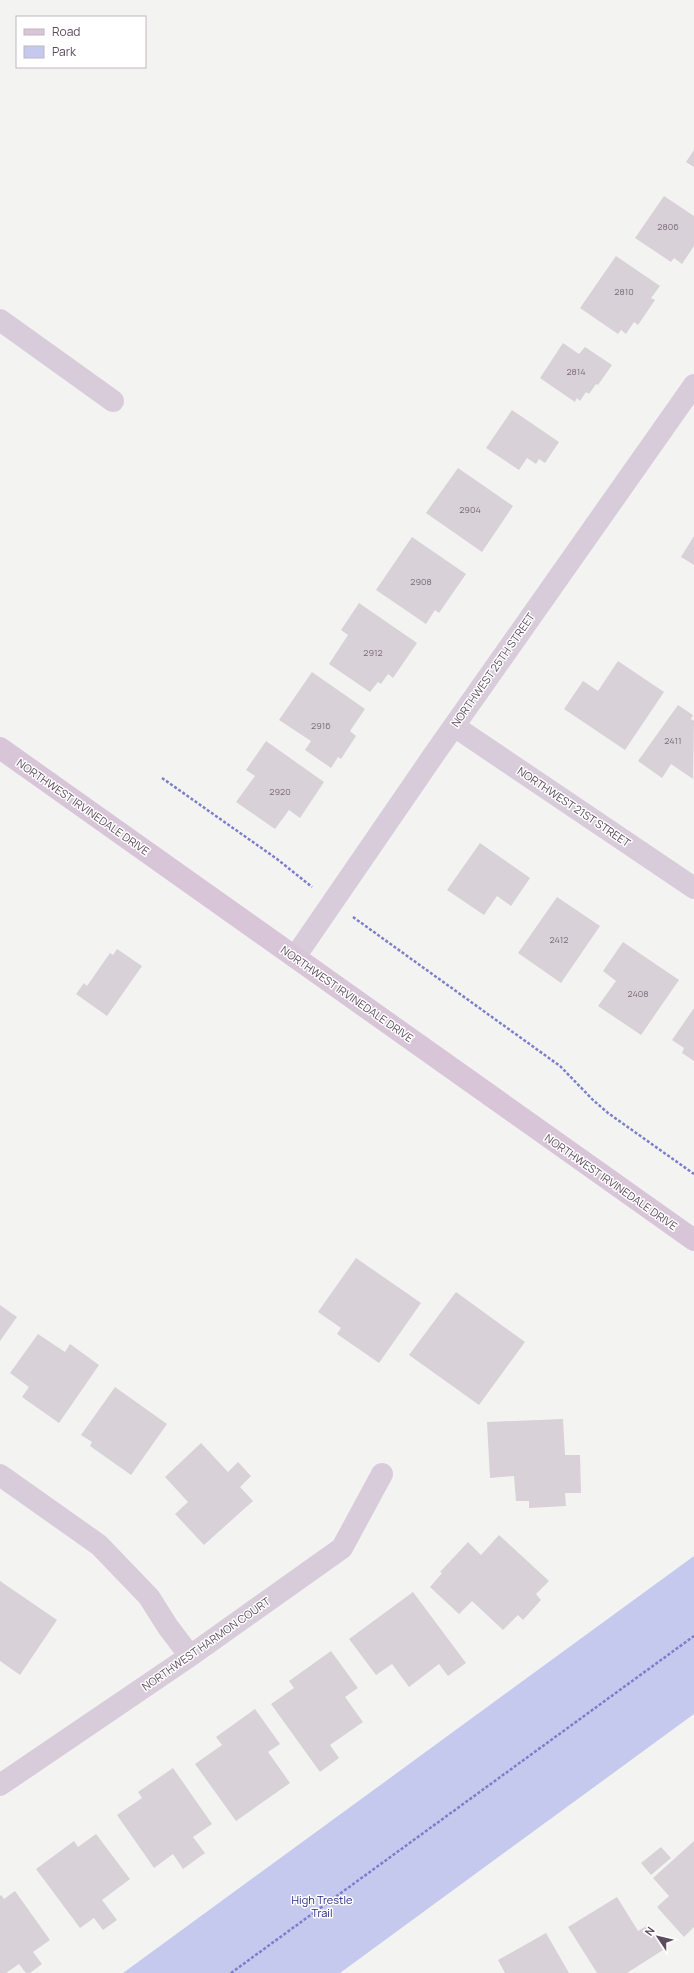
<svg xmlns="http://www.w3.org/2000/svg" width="694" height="1973" font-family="Manrope,sans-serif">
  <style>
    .green { fill: #c4c9ed }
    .building { fill: #d8d1d7 }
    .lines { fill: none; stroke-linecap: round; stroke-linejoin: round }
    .path { stroke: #7d7eca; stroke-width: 2.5; stroke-dasharray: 3 2; stroke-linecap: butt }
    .minor { stroke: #d9ccda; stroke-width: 22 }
    .secondary { stroke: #d8c6d8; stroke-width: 22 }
    .labels { text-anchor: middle; stroke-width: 3; stroke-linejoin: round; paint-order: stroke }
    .number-label { font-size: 9px; fill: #7c6c7c }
    .street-label { font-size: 11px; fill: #5d4a5e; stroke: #fff }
    .park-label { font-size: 11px; fill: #1d1f7d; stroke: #fff }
  </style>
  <rect width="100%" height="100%" fill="#f3f4f2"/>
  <path class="green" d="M694 1556V1714L340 1973H123Z"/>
  <path class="building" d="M694 150V167L686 162Z
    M664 196 694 216V246L682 264 674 258 671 262 635 238Z
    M616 256 660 286 651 298 655 300 638 325 634 322 626 334 621 330 618 334 580 308Z
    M563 343 579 354 585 347 612 365 598 385 596 384 589 394 586 392 580 401 577 398 575 402 540 378Z
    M512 410 559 442 545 463 539 459 536 464 527 458 519 470 486 448Z
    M458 468 513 506 482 552 426 513Z
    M694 536V565L681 557Z
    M412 537 466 574 439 613 435 610 426 624 376 590Z
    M359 603 417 643 393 678 388 674 381 684 378 682 370 692 329 664 348 635 341 630Z
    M618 661 664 692 625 750 564 709 583 681 598 691Z
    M312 672 365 709 350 731 356 736 341 759 338 757 331 768 305 750 311 741 279 720Z
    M678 705 693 715 691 719 694 721 693 779 671 764 662 778 638 761Z
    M266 741 324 782 300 818 289 810 275 829 236 802 255 776 246 770Z
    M480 843 530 878 511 906 497 896 484 915 447 890Z
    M557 897 600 926 561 983 518 953Z
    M623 942 679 980 641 1035 598 1006 616 981 603 971Z
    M117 949 142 966 107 1016 76 994 84 983 87 986 110 953 113 955Z
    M694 1008V1061L682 1053 684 1048 672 1040Z
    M356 1258 421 1303 379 1363 337 1334 341 1328 318 1312Z
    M456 1292 525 1342 479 1405 409 1355Z
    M0 1305 17 1317 0 1341Z
    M38 1334 65 1352 70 1344 99 1365 59 1423 22 1397 29 1387 10 1373Z
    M115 1387 167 1424 131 1475 90 1446 92 1442 81 1435Z
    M563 1419 565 1455H580L581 1493H565L566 1506 529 1508V1501H516L514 1476 490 1478 487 1422Z
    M201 1443 228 1472 238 1462 251 1476 240 1487 253 1501 204 1545 175 1514 188 1502 165 1477Z
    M499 1535 549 1581 536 1594 541 1600 523 1620 518 1615 503 1630 472 1601 459 1614 430 1587 442 1573 440 1572 468 1542 481 1555Z
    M0 1581 57 1620 20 1675 0 1661Z
    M413 1592 466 1663 448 1676 439 1664 409 1687 392 1664 376 1675 349 1639Z
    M331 1651 358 1688 345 1697 363 1722 330 1745 339 1758 320 1772 271 1704 294 1688 289 1681Z
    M255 1709 280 1744 268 1752 290 1783 236 1821 195 1764 222 1745 216 1737Z
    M173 1768 212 1824 193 1837 205 1853 183 1869 173 1854 154 1868 117 1815 142 1798 138 1792Z
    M96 1834 130 1879 102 1900 117 1920 103 1930 94 1918 80 1928 36 1869 74 1841 78 1847Z
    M694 1841V1927L684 1937 657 1907 669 1896 653 1878Z
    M661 1847 671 1858 651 1875 641 1863Z
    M15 1891 50 1940 33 1952 42 1964 30 1973H26L19 1964 6 1973H0V1896L1 1895 4 1899Z
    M617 1897 638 1931 648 1925 663 1950 627 1973H597L568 1927Z
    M546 1933 569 1973H505L498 1960Z"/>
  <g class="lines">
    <path class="path" d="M162 778 277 859 312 887
      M353 917 560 1066 593 1100 608 1113 694 1174
      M231 1973 694 1636"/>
    <path class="minor" d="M0 320 113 401
      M454 726 694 888
      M295 957 435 753 694 385
      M0 1475 99 1545 149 1597 168 1627 190 1656
      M0 1785 190 1656 342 1548 382 1474"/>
    <path class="secondary" d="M0 748 694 1240"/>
  </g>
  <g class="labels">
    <g class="number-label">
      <text x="668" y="230">2806</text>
      <text x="624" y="295">2810</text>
      <text x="576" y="375">2814</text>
      <text x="470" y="513">2904</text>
      <text x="421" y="585">2908</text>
      <text x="373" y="656">2912</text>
      <text x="321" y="729">2916</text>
      <text x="673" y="744">2411</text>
      <text x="280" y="795">2920</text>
      <text x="559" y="943">2412</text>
      <text x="638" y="997">2408</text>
    </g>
    <g class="street-label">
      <text transform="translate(493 670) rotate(-55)" y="4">NORTHWEST 25TH STREET</text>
      <text transform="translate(83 807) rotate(35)" y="4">NORTHWEST IRVINEDALE DRIVE</text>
      <text transform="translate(574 807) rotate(34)" y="4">NORTHWEST 21ST STREET</text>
      <text transform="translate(347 994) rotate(35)" y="4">NORTHWEST IRVINEDALE DRIVE</text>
      <text transform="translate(611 1182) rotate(35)" y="4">NORTHWEST IRVINEDALE DRIVE</text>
      <text transform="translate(206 1644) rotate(-35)" y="4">NORTHWEST HARMON COURT</text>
    </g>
    <g class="park-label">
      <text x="322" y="1904">High Trestle<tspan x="322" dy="13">Trail</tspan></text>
    </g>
  </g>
  <rect x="16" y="16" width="130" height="52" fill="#ffffff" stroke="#beb7bf"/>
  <rect x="24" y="29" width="20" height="6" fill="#d8c6d8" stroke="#beb7bf"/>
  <text x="52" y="36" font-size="12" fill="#5d4a5e">Road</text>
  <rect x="24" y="46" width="20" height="12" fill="#c4c9ed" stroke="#beb7bf"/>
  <text x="52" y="56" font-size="12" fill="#5d4a5e">Park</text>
  <g transform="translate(658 1937) rotate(305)" stroke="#ffffff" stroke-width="3" paint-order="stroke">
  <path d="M0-3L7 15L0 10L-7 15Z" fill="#5d4a5e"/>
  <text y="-6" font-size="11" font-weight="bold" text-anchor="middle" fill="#5d4a5e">N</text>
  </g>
</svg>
